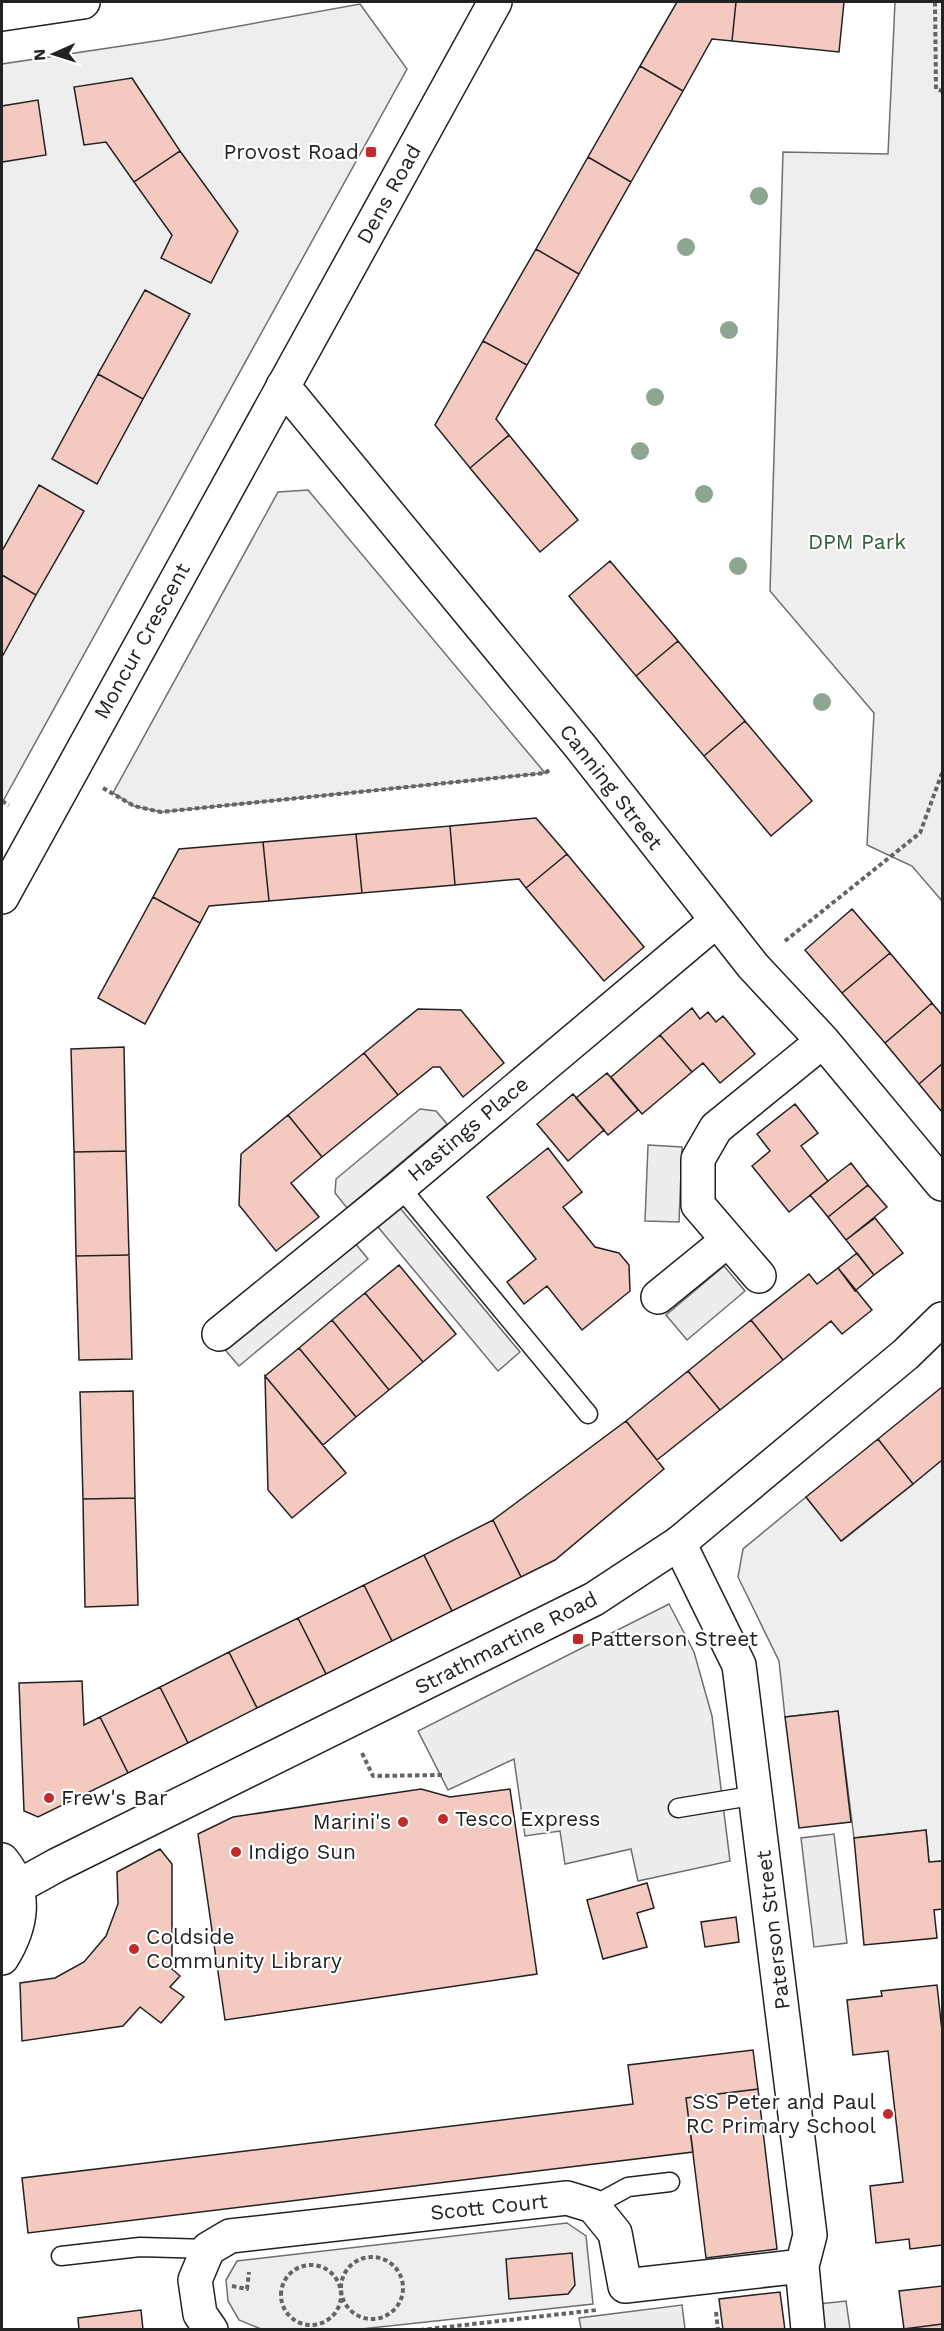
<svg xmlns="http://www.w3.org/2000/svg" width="944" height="2331" font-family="'Work Sans',sans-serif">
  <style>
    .green { fill: #eee; stroke: #6f6f6f; stroke-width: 1.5 }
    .parking { fill: #ededed; stroke: #6f6f6f; stroke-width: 1.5 }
    .building { fill: #f3c9c0; stroke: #222; stroke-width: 1.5 }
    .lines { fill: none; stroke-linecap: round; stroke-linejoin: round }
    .lane-casing { stroke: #222; stroke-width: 21 }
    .street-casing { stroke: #222; stroke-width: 36 }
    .secondary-casing { stroke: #222; stroke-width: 36 }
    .path { stroke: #646464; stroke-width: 4; stroke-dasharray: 4.5 3; stroke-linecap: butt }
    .lane { stroke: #fff; stroke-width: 18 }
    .street { stroke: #fff; stroke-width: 33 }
    .secondary { stroke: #fff; stroke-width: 33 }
    .tree { fill: #8da692 }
    .poi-dot { fill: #c62828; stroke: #fff; stroke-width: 2 }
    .labels { text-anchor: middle; stroke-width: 4.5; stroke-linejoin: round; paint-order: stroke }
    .poi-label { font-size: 21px; fill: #222; stroke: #fff; text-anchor: start }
    .street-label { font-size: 21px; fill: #222; stroke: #fff }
    .park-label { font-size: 21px; fill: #2f5e38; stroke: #fff }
  </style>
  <rect width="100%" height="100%" fill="#fff"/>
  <path class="green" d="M895 2H942V901L912 866 867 845 874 713 770 591 783 152 888 154Z
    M360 4 407 69 2 803V64L162 40Z
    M308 490 545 773 161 812 134 806 113 793 278 492Z
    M942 1460V1861L929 1862 926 1830 854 1838 838 1711 785 1717 779 1661 738 1577 743 1549 806 1497 842 1541Z
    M567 2223 586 2236 593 2304 361 2329H261L239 2320 228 2301 226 2280 237 2261Z"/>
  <path class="parking" d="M420 1109 436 1111 447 1124 347 1208 335 1193 336 1179Z
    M648 1145 682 1147 679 1222 645 1221Z
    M400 1208 520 1352 498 1371 378 1227Z
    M350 1237 368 1259 239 1366 220 1344Z
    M724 1266 745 1291 687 1340 666 1315Z
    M669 1604 694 1652 712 1716 730 1861 638 1881 631 1849 565 1864 560 1831 525 1836 514 1759 448 1790 418 1731Z
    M834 1834 847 1943 814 1947 801 1838Z
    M846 2301 850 2329H822L819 2304Z
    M682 2305 685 2329H581L579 2318Z"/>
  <path class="building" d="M677 2H736L732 41 712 39 683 91 640 66Z
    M736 2H844L839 52 732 41Z
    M640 66 683 91 631 182 588 157Z
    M132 78 180 151 134 182 106 142 84 145 74 87Z
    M38 100 46 155 2 162V106Z
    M180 151 238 231 211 283 161 258 172 235 134 182Z
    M588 157 631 182 579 274 536 249Z
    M536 249 579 274 527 365 483 341Z
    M145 290 190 314 143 399 98 374Z
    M483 341 527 365 496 419 509 435 470 468 435 425Z
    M98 374 143 399 97 484 52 459Z
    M509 435 578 520 540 552 470 468Z
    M39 485 84 511 36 595 2 575V551Z
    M610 561 678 641 636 676 569 596Z
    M2 575 36 595 2 657Z
    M678 641 745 721 704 756 636 676Z
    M745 721 812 801 771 836 704 756Z
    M536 818 567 854 526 888 519 879 455 885 450 826Z
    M450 826 455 885 362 893 356 834Z
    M356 834 362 893 269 901 263 842Z
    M263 842 269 901 209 906 200 923 153 897 179 849Z
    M567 854 644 947 604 981 526 888Z
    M153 897 200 923 145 1024 98 998Z
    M852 909 890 953 842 993 805 950Z
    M890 953 932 1003 885 1043 842 993Z
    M932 1003 942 1015V1064L919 1084 885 1043Z
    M692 1008 700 1019 708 1012 716 1022 723 1016 755 1054 720 1083 703 1063 692 1072 660 1035Z
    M418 1009 461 1010 504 1063 463 1097 440 1067H433L398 1095 364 1053Z
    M660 1035 692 1072 642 1114 611 1077Z
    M124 1047 126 1151 74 1152 71 1049Z
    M364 1053 398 1095 322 1157 288 1115Z
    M942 1064V1112L919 1084Z
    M607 1073 638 1110 608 1135 576 1098Z
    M573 1094 604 1130 568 1161 537 1124Z
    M795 1104 818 1133 801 1146 828 1181 789 1212 752 1166 770 1151 757 1134Z
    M288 1115 322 1157 291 1183 319 1217 276 1251 239 1205 241 1154Z
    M548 1148 582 1192 563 1207 595 1247 619 1253 629 1265 630 1291 582 1330 547 1286 524 1304 507 1282 536 1259 487 1197Z
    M126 1151 129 1255 76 1256 74 1152Z
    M851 1163 868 1185 828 1217 810 1195Z
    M868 1185 887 1207 846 1240 828 1217Z
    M875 1218 903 1253 874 1275 846 1240Z
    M857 1253 874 1275 855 1291 838 1268Z
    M129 1255 132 1359 79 1360 76 1256Z
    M399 1265 456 1334 423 1362 365 1293Z
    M838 1268 872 1310 842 1334 831 1321 783 1360 751 1320 809 1274 817 1284Z
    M365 1293 423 1362 389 1390 332 1320Z
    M332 1320 389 1390 356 1417 299 1348Z
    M751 1320 783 1360 720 1410 688 1371Z
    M299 1348 356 1417 323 1445 265 1376Z
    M688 1371 720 1410 657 1460 626 1421Z
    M265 1376 346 1473 292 1518 268 1490Z
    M942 1387V1460L913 1484 878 1439Z
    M133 1391 135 1498 83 1499 80 1392Z
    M626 1421 664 1469 555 1560 521 1577 493 1520Z
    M878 1439 913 1484 841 1541 806 1497Z
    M135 1498 138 1605 85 1607 83 1499Z
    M493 1520 521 1577 452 1611 424 1555Z
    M424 1555 452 1611 392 1641 364 1585Z
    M364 1585 392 1641 326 1674 298 1618Z
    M298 1618 326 1674 257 1708 229 1652Z
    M229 1652 257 1708 188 1743 160 1687Z
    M82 1681 84 1725 100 1717 128 1773 38 1817 24 1811 19 1683Z
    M160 1687 188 1743 128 1773 100 1717Z
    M838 1711 851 1822 799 1828 785 1717Z
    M421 1789 450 1797 510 1789 537 1974 225 2020 198 1834 233 1817Z
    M926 1830 929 1862 942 1861V1909L934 1910 937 1938 864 1945 854 1838Z
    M160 1849 172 1864V1969L180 1976 170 1987 184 1997 161 2023 140 2007 123 2026 22 2041 20 1983 55 1978 84 1962 106 1936 118 1904 117 1872Z
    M647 1883 654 1908 637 1913 647 1947 603 1959 587 1900Z
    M736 1917 739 1942 705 1947 701 1922Z
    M937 1985 942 2031V2245L910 2249 909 2239 876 2243 870 2186 903 2182 888 2051 853 2055 847 2000 882 1996 881 1991Z
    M753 2050 758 2089 686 2098 693 2152 28 2233 22 2178 633 2104 628 2065Z
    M758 2089 777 2249 706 2258 686 2098Z
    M572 2253 575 2285 568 2294 509 2299 506 2259Z
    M942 2286V2324L904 2329 899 2291Z
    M780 2292 785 2330H723L719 2299Z
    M141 2310 143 2330H79L78 2318Z
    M942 2324V2330H904V2329Z"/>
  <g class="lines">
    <g class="lane-casing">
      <path id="lane" d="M400 1187 588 1414
        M678 1808 757 1795
        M593 2206 628 2187 670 2182
        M61 2256 140 2247 208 2249"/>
    </g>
    <g class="street-casing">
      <path id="street" d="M2 14 83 2
        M283 386 580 746 753 966 823 1041 942 1184
        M759 1276 698 1205V1159L716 1128 823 1041
        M658 1297 728 1240
        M219 1334 400 1187 716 921
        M679 1543 739 1665 810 2235 802 2266 808 2330
        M211 2330 200 2314 195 2280 208 2249 230 2236 567 2198 593 2206 615 2233 625 2286 802 2266"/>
    </g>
    <g class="secondary-casing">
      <path id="secondary" d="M2 897 495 2
        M2 1860C28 1892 22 1926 2 1958
        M17 1887 57 1865 594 1599 679 1543 906 1354 942 1319"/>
    </g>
    <path class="path" d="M935 2 936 89 942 91
      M103 788 134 806 161 812 545 773 551 769
      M2 801 9 805
      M785 941 920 833 942 773
      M362 1753 373 1776 443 1775
      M341 2288a31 31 0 1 1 62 0a31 31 0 1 1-62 0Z
      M281 2295a30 30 0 1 1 60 0a30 30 0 1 1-60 0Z
      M232 2286 247 2289 249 2272
      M716 2312 718 2330
      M420 2330 597 2310"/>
    <use href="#lane" class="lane"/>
    <use href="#street" class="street"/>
    <use href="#secondary" class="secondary"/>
  </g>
  <g class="tree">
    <circle cx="759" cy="196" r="9"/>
    <circle cx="686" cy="247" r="9"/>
    <circle cx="729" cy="330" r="9"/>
    <circle cx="655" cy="397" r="9"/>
    <circle cx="640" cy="451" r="9"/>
    <circle cx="704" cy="494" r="9"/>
    <circle cx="738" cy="566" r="9"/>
    <circle cx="822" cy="702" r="9"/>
  </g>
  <g class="poi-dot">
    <rect x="365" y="146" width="12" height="12" rx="3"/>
    <rect x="572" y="1633" width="12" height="12" rx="3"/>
    <circle cx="49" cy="1798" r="6"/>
    <circle cx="443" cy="1819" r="6"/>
    <circle cx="403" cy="1822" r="6"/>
    <circle cx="236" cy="1852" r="6"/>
    <circle cx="134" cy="1949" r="6"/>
    <circle cx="888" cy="2114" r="6"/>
  </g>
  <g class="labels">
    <g class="poi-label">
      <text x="359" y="159" text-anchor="end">Provost Road</text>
      <text x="590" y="1646">Patterson Street</text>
      <text x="61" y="1805">Frew's Bar</text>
      <text x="455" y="1826">Tesco Express</text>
      <text x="391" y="1829" text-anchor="end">Marini's</text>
      <text x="248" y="1859">Indigo Sun</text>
      <text x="146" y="1944">Coldside<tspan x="146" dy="24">Community Library</tspan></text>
      <text x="876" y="2109" text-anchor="end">SS Peter and Paul<tspan x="876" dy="24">RC Primary School</tspan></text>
    </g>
    <g class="street-label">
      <text transform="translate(389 194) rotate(-61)" y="7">Dens Road</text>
      <text transform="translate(142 641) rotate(-61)" y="7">Moncur Crescent</text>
      <text transform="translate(611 787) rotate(52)" y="7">Canning Street</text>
      <text transform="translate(468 1129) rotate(-40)" y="7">Hastings Place</text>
      <text transform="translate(506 1643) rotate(-27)" y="7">Strathmartine Road</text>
      <text transform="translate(773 1930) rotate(-97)" y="7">Paterson Street</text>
      <text transform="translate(489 2207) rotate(-6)" y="7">Scott Court</text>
    </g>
    <g class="park-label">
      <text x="857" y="549">DPM Park</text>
    </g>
  </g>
  <rect width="944" height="2331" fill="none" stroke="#222222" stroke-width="6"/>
  <g transform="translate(54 54) rotate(267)" stroke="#ffffff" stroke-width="4.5" paint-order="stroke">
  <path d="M0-4.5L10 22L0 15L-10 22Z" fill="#222222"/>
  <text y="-9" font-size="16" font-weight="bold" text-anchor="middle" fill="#222222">N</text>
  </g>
</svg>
